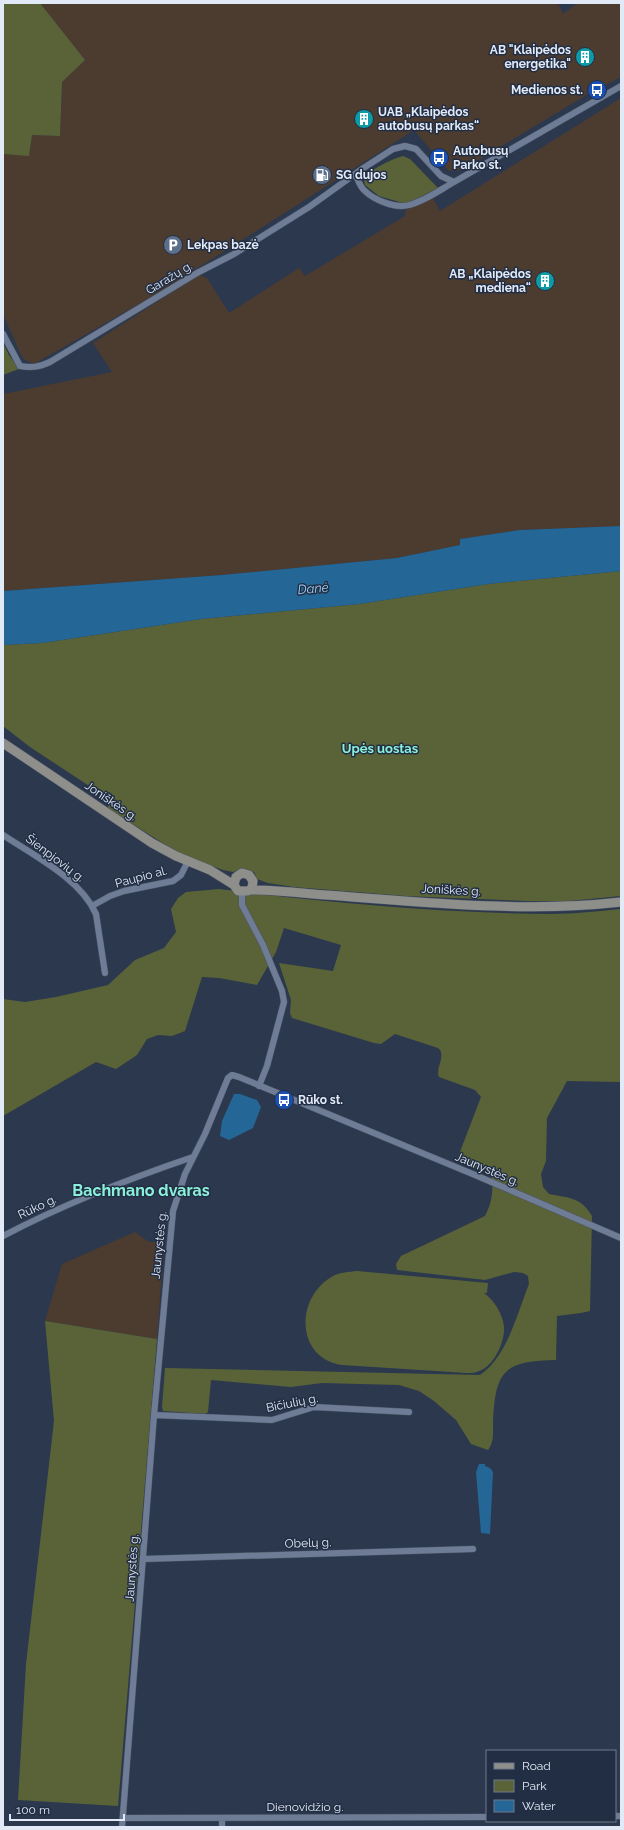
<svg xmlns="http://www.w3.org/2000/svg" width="624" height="1830" font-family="Raleway,sans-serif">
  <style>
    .industrial { fill: #4c3c30 }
    .green { fill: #5a6337 }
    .water { fill: #246796 }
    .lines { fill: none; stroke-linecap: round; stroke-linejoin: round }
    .street-casing { stroke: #4a5466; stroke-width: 7 }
    .secondary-casing { stroke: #4a5466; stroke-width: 10 }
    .street { stroke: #6e7c95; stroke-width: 6 }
    .secondary { stroke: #8e8e8a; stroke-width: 9 }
    .labels { text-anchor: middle; stroke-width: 3; stroke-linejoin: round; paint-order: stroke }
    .poi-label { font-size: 12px; font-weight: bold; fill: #e2eaf8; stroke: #222e43; text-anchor: start }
    .street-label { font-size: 12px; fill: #e2eaf8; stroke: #222e43 }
    .water-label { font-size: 13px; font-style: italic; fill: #a1d3fc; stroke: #222e43 }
    .neighbourhood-label { font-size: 13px; font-weight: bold; fill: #8bf0da; stroke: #222e43 }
    .district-label { font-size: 16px; font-weight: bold; fill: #8bf0da; stroke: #222e43 }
  </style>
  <rect width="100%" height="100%" fill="#2c384e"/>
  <path class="industrial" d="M40 3H558L563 14 577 3H621V77L588 94 462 170 449 171 414 130 236 244 144 301 34 364 24 359 21 355 3 314V154L29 155 32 135 60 136 62 82 85 60Z
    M621 98V526L520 530 460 539V545L397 558 222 575 3 591V394L112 372 93 343 199 275 207 278 229 313 299 268 305 276 405 216 406 210 433 198 440 211Z
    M135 1232 149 1242H164L157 1339 45 1321 62 1264Z"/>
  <path class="green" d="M3 3H40L85 60 62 82 60 136 32 135 29 156 3 154Z
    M403 156 410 159 438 188 406 204 379 196 365 185 364 180C368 170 392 159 403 156Z
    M3 343 9 355 19 369 3 375Z
    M621 571V896L569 901H528L405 896 294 887 268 883 257 879 254 872 240 870 233 872 223 870 188 857 169 847 107 808 112 801 30 747 3 726V645L42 643 201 619 359 604 488 584Z
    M219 889C329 903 440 913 551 914 574 914 598 911 621 909V1082L567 1081 547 1118 546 1161 541 1174 543 1187 549 1194C569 1198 581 1197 592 1216L590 1311 581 1313 557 1316 556 1360C503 1361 495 1371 493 1424 493 1434 494 1442 488 1450L471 1444 456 1420 434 1401 419 1391 399 1385 322 1383 291 1387 211 1380 208 1412 205 1414 163 1411 162 1407 165 1368 480 1375C507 1357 517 1314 529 1284L528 1276 523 1273 514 1272 485 1280 397 1270 396 1264 401 1256 485 1216C492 1203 493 1192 492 1178L487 1173 459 1162 458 1157 481 1097 475 1090 439 1077C435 1068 447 1055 438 1048L395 1034 381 1044 374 1043 292 1018 290 1013 291 1000 279 963 333 971 341 945 284 928 276 952 257 985 219 978 202 977 185 1031 172 1036 158 1035 147 1039 137 1055 116 1069 96 1062 3 1116V999L25 1002 56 997 108 985 135 960 164 948 176 932 171 909 178 898 186 892Z
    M357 1271 488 1283 487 1293H484C494 1300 503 1314 504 1327 505 1342 494 1366 479 1371 475 1373 471 1373 467 1373L342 1365C295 1358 295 1297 333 1276 340 1272 349 1272 357 1271Z
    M45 1321 157 1339 118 1806 18 1800 26 1664 54 1421Z"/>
  <path class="water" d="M621 526V571L488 584 359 604 201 619 42 643 3 645V591L222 575 397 558 460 545V539L520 530Z
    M234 1094H240L257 1100 261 1107 253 1128 229 1140 220 1136 222 1121Z
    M479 1464H485V1466L490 1468 493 1472 490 1534 481 1533 476 1472Z"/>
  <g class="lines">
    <g class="street-casing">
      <path id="street" d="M356 175C358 180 360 187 365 191 374 200 396 209 409 205 425 201 440 190 454 182
        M3 334 20 366C32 368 39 367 50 362L197 273 234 254 309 207 362 169 393 149 405 146 416 149 441 176 454 182 621 86
        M3 835C33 855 81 879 96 914L105 973
        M242 892V905L263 945 282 991 284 1002 267 1066 259 1086
        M92 906 110 896 124 891 173 881 181 875 188 861
        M3 1236C64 1204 128 1179 193 1157
        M154 1415 272 1420 314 1407 409 1412
        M144 1559 473 1549
        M615 1816H621
        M123 1818 487 1817
        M122 1827 154 1415 173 1211 185 1174 205 1134 228 1078 232 1075 239 1077 475 1175 621 1238
        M222 1827V1818"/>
    </g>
    <g class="secondary-casing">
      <path id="secondary" d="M3 743 152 843 176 856 210 870 234 885 238 891H248L252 888 253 881 249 875 242 873 236 877 234 885
        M250 890C276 890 301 893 326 895 423 902 525 913 621 902"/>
    </g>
    <use href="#street" class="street"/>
    <use href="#secondary" class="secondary"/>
  </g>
  <defs>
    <g id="building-disc" transform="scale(1)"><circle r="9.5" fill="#0f9aa8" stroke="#222e43"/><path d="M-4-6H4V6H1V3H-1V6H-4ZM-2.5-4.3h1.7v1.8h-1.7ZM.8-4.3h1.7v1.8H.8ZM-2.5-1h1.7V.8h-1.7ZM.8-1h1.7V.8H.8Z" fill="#fff"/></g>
    <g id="bus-disc" transform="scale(1)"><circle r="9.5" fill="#1a4fb4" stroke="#222e43"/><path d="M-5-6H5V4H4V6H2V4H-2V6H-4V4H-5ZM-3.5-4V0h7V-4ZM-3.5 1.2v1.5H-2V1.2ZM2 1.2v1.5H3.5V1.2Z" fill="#fff"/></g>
    <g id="fuel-disc" transform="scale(1)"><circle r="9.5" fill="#5c6f8a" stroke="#222e43"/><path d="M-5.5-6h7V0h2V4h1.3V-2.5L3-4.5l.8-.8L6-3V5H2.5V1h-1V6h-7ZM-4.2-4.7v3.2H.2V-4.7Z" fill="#fff"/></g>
    <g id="parking-disc" transform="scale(1)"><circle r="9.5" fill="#5c6f8a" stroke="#222e43"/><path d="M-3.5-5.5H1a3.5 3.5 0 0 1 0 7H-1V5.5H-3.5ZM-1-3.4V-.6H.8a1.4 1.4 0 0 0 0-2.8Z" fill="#fff"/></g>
  </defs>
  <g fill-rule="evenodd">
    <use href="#building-disc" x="585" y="57"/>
    <use href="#bus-disc" x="597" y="90"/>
    <use href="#building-disc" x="364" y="119"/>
    <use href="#bus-disc" x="439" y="158"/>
    <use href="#fuel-disc" x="322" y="175"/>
    <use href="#parking-disc" x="173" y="245"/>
    <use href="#building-disc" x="545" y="281"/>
    <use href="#bus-disc" x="284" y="1100"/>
  </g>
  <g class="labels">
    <g class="poi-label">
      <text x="571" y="54" text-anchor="end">AB "Klaipėdos<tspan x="571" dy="14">energetika"</tspan></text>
      <text x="583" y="94" text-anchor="end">Medienos st.</text>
      <text x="378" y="116">UAB „Klaipėdos<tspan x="378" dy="14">autobusų parkas“</tspan></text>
      <text x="453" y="155">Autobusų<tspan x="453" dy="14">Parko st.</tspan></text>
      <text x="336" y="179">SG dujos</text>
      <text x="187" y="249">Lekpas bazė</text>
      <text x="531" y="278" text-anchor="end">AB „Klaipėdos<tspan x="531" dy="14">mediena“</tspan></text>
      <text x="298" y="1104">Rūko st.</text>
    </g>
    <g class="street-label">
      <text transform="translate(169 278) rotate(-31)" y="4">Garažų g.</text>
      <text transform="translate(111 801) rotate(34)" y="4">Joniškės g.</text>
      <text transform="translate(55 858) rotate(37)" y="4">Šienpjovių g.</text>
      <text transform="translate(141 877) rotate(-15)" y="4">Paupio al.</text>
      <text transform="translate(451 890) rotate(3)" y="4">Joniškės g.</text>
      <text transform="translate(487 1169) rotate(23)" y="4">Jaunystės g.</text>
      <text transform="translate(37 1207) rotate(-25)" y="4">Rūko g.</text>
      <text transform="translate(159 1245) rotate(-84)" y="4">Jaunystės g.</text>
      <text transform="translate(292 1403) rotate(-11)" y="4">Bičiulių g.</text>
      <text transform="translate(308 1543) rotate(-2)" y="4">Obelų g.</text>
      <text transform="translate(132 1568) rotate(-86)" y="4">Jaunystės g.</text>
      <text x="305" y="1811">Dienovidžio g.</text>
    </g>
    <g class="water-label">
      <text transform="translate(313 588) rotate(-5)" y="5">Danė</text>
    </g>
    <g class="neighbourhood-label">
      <text x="380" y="753">Upės uostas</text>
    </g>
    <g class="district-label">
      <text x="141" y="1196">Bachmano dvaras</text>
    </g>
  </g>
  <rect width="624" height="1830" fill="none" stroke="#e2eaf8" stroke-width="8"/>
  <rect x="486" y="1750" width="130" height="72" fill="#222e43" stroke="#6f798b"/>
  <rect x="494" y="1763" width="20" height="6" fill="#8e8e8a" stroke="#6f798b"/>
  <text x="522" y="1770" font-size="12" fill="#e2eaf8">Road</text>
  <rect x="494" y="1780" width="20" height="12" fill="#5a6337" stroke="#6f798b"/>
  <text x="522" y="1790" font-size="12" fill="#e2eaf8">Park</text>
  <rect x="494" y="1800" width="20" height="12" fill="#246796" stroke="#6f798b"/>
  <text x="522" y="1810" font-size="12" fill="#e2eaf8">Water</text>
  <path d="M10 1814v6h114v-6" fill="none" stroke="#e2eaf8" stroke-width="2"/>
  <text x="16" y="1814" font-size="12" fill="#e2eaf8" stroke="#222e43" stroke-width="3" paint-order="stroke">100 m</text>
</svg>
